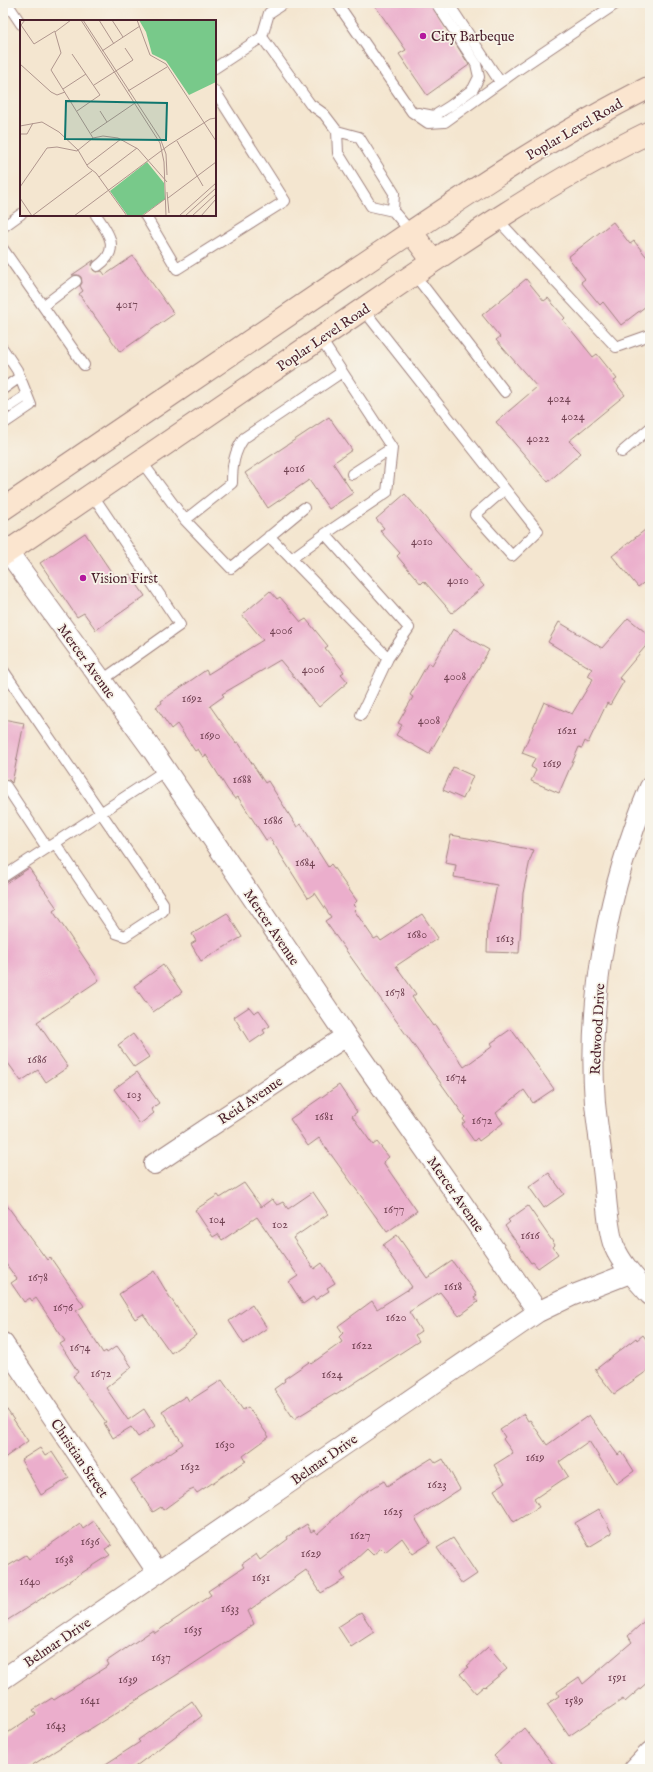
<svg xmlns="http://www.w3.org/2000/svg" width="653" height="1772" font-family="'IM FELL English',serif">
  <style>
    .building { fill: #ebaecc }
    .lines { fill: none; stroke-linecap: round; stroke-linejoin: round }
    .service-casing { stroke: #9f827e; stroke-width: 12 }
    .minor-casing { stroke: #9f827e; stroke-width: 22 }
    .secondary-casing { stroke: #9f827e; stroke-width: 24 }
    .service { stroke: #fff; stroke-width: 10 }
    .minor { stroke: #fff; stroke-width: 20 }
    .secondary { stroke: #fbe5cf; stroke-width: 22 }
    .poi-dot { fill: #b5179e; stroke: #f7f3e8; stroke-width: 1.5 }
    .labels { text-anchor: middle; stroke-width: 3.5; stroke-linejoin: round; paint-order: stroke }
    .number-label { font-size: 12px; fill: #724353 }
    .poi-label { font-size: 14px; fill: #4a1f2b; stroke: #f7f3e8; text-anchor: start }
    .street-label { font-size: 14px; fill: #4a1f2b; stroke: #f7f3e8 }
    .inset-road { fill: none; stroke: #b0968e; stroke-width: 1 }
    .view { fill: #0f766e; fill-opacity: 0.15; stroke: #0f766e; stroke-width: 2 }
    .inset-edge { fill: none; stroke: #4a1f2b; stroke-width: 2 }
  </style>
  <rect width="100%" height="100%" fill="#f7f3e8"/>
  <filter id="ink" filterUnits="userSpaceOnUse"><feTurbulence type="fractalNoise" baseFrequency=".025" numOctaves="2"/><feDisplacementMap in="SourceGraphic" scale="8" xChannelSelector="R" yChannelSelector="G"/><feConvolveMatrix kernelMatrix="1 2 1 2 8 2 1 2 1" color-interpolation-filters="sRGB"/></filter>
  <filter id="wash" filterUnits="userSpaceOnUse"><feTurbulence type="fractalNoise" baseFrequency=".012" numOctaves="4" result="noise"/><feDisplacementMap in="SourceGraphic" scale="16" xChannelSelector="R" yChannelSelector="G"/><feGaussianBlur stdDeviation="0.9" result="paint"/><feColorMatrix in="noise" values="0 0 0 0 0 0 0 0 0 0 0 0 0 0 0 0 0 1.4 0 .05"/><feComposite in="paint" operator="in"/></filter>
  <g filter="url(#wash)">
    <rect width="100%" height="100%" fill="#f4e6d0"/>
    <g id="blocks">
      <path class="building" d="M373 3H430L469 65 427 95 399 54 406 50Z
        M613 222 630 244 634 241 650 261V303L621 325 603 302 600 305 581 282 585 279 568 257Z
        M133 256 174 314 120 352 79 294 83 291 80 286 82 283 81 277 78 275H72L94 260 92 264 93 270 96 272 102 271 105 275Z
        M526 279 544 301 548 298 565 318 563 320 593 357 597 354 617 379 614 381 625 395 569 441 581 453 548 482 496 422 537 387 496 340 500 337 482 315Z
        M329 417 352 450 333 463 353 493 329 509 309 480 268 508 245 473Z
        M405 494 484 586 452 613 424 581 421 584 397 556 400 553 380 531 384 528 376 519Z
        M650 526V578L638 587 612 556Z
        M85 533 118 582 130 574 145 596 96 630 84 613 77 617 40 563Z
        M270 591 277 599 280 597 301 622 306 619 328 646 325 648 344 672 341 674 348 682 319 707 280 660 222 694 224 696 210 706 236 743 238 742 265 783 268 781 297 827 301 824 328 867 331 864 357 901 353 905 356 908 354 910 374 939 378 937 381 941 422 914 438 938 396 966 416 994 412 997 433 1026 435 1025 464 1067 493 1046 491 1043 511 1029 554 1089 533 1103 524 1090 496 1113 503 1123 479 1141 477 1138 474 1141 462 1124 465 1122 463 1119 465 1117 325 921 331 917 315 893 308 898 270 838 266 840 238 797 235 799 228 790 206 755 203 757 198 749 195 751 177 724 171 729 156 707 162 703 161 701 206 670 208 674 263 640 242 615Z
        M628 618 650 636V641L619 678 624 681 610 705 607 703 588 743 585 741 582 748 579 747 559 793 531 781 536 770 531 767 535 758 522 753 544 702 572 714 593 679 588 676 592 669 548 642 559 622 602 648Z
        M453 629 489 650 429 754 396 735 402 725 398 723 413 697 410 695 428 663 432 665Z
        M3 719 24 723 12 783 9 780H3Z
        M453 767 473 776 463 799 443 790Z
        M451 835 534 850 530 860 523 893 519 953 487 952 488 924H489L497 885 454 877 456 865 445 863Z
        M29 868 57 908 53 911 99 980 37 1022 68 1067 46 1082 38 1070 21 1081 3 1056V885Z
        M227 913 242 937 201 961 191 944 196 941 192 934Z
        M163 965 182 992 153 1012 134 986Z
        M249 1007 254 1013 259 1010 270 1026 263 1030 265 1033 250 1043 234 1017Z
        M133 1034 149 1057 134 1067 118 1045Z
        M137 1072 159 1103 151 1109 154 1113 140 1124 114 1089Z
        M339 1085 357 1112 352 1116 373 1145 377 1142 389 1157 383 1162 417 1211 387 1232 319 1138 308 1146 290 1119Z
        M549 1173 564 1194 544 1208 529 1187Z
        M244 1183 261 1207 272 1199 277 1205 283 1202 288 1209 313 1192 328 1214 293 1238 314 1269 322 1263 335 1283 327 1288 329 1291 315 1300 313 1297 303 1304 289 1282 298 1276 257 1217 222 1240 218 1234 213 1237 195 1210 218 1195 220 1198Z
        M3 1200 47 1260 50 1257 84 1306 76 1311 103 1353 106 1351 107 1353 117 1346 132 1367 106 1388 128 1420 144 1409 155 1426 138 1437 131 1427 113 1438 104 1423 106 1422 73 1376 78 1372 60 1344 65 1341 36 1298 32 1301 30 1298 24 1302 11 1283 17 1279 3 1260Z
        M528 1206 555 1245 553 1247 558 1254 538 1268 533 1262 531 1263 505 1226 510 1222 508 1220Z
        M397 1235 427 1278 452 1261 477 1295 474 1297 478 1302 459 1316 440 1292 409 1312 421 1331 415 1335 419 1341 336 1395 335 1394 294 1419 274 1389 285 1381 284 1379 309 1362 311 1364 342 1342 339 1337 343 1333 338 1326 372 1301 377 1309 412 1287 383 1245Z
        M154 1271 169 1296 196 1335 171 1353 143 1314 135 1319 119 1294Z
        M252 1305 267 1328 244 1344 229 1321Z
        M643 1335 650 1345V1369L614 1394 595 1370 636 1338 637 1340Z
        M222 1380 243 1410 248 1407 269 1437 243 1456 246 1461 197 1493 194 1489 189 1491 163 1510 161 1507 153 1512 131 1480 183 1444 162 1411 186 1396 189 1401Z
        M3 1404 28 1441 3 1459Z
        M524 1414 528 1421 530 1420 547 1445 589 1415 618 1455 622 1452 634 1471 616 1484 589 1441 559 1462 568 1476 534 1499 539 1507 514 1522 494 1490 505 1483 494 1465 513 1453 503 1439 505 1437 500 1430Z
        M40 1448 45 1456 52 1452 69 1478 41 1495 21 1460Z
        M432 1458 436 1463 443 1459 460 1489 415 1518 430 1543 413 1554 402 1538 385 1552 381 1548 373 1555 367 1549 341 1573 345 1579 321 1593 306 1570 248 1611 254 1624 175 1676 26 1769H3V1736L36 1714 33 1710 52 1698 54 1700 109 1665 107 1661 153 1630 155 1633 211 1595 208 1591 244 1567 242 1564 256 1554 260 1560 288 1539 287 1537 307 1524 311 1532 314 1530 317 1534 358 1497 384 1481 387 1486Z
        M599 1509 612 1533 589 1547 575 1523Z
        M94 1521 112 1545 105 1549 110 1555 3 1623V1569L26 1555 29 1559 80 1524 83 1529Z
        M453 1538 477 1574 462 1584 437 1548Z
        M361 1612 374 1632 351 1647 338 1627Z
        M650 1616V1680L625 1702 623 1699 569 1736 547 1704 559 1696 557 1692 579 1677 583 1684 632 1642 628 1636Z
        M488 1647 507 1669 485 1687 484 1686 476 1693 460 1674 469 1667 467 1666Z
        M192 1701 202 1716 132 1769H98L140 1742 138 1740Z
        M524 1728 557 1769H506L494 1756Z"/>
    </g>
  </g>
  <g filter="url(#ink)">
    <use href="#blocks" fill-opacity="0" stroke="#9f827e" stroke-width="1"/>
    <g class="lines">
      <g class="service-casing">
        <path id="service" d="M7 3 21 24
          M337 3 412 112 428 123 445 122 516 71 617 3
          M448 3 500 82
          M262 37 269 13 284 3
          M215 68 262 37 310 104 324 114 337 131 338 153 371 206 393 211 411 232
          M418 113 434 116 450 106 473 89 479 77 476 64 436 3
          M337 131 359 137 394 193 393 211
          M96 215C109 233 121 250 98 266
          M145 215 177 269 285 201 215 91
          M498 220 616 347 650 335
          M3 227 21 214
          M3 249 84 365
          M414 274 505 392
          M43 306 76 281
          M363 309 538 531 512 556 475 515 505 489
          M320 338 392 448 352 474
          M3 349 17 370 31 405 3 424
          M3 389 20 377
          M9 407 27 395
          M622 452 650 428
          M141 461 185 520 231 568 304 508
          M92 494 180 625 101 681
          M185 520 232 483C232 466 234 452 244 438L342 372
          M269 536 388 658 361 715
          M291 559 325 534
          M388 658 409 628 325 534 387 492 392 448
          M3 670 163 903V911L125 936 116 933 55 843
          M3 786H6L47 848
          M3 877 166 770"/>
      </g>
      <g class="minor-casing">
        <path id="minor" d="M3 545 153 751 346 1036 538 1312
          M650 787C609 885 587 996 595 1103 597 1125 601 1147 603 1169 606 1189 607 1229 614 1246 622 1265 637 1280 650 1295
          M154 1164 346 1036
          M3 1343 158 1573
          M3 1679 538 1312 571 1296 630 1273
          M634 1769 650 1752"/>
      </g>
      <g class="secondary-casing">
        <path id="secondary" d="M411 232 433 261
          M3 509C121 429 238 349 356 269 451 205 547 138 650 87
          M3 555C117 476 232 398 347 320 445 253 543 184 650 132"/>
      </g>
      <use href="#service" class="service"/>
      <use href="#minor" class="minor"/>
      <use href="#secondary" class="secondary"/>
    </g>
  </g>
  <g class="poi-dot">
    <circle cx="423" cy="36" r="4"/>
    <circle cx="83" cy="578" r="4"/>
  </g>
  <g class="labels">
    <g class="number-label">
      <text x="127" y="308">4017</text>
      <text x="559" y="402">4024</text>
      <text x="573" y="420">4024</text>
      <text x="538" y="442">4022</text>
      <text x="294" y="472">4016</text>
      <text x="422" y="545">4010</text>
      <text x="458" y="584">4010</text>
      <text x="281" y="634">4006</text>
      <text x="313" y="673">4006</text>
      <text x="455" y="680">4008</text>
      <text x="192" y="702">1692</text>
      <text x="429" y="724">4008</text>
      <text x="567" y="734">1621</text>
      <text x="210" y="739">1690</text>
      <text x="552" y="767">1619</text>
      <text x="242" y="783">1688</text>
      <text x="273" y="824">1686</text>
      <text x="305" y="866">1684</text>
      <text x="417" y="938">1680</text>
      <text x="505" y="942">1613</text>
      <text x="395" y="996">1678</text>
      <text x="37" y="1063">1686</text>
      <text x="456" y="1081">1674</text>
      <text x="134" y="1098">103</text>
      <text x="324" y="1120">1681</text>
      <text x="482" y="1124">1672</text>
      <text x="394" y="1213">1677</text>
      <text x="217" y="1223">104</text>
      <text x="280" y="1228">102</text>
      <text x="530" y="1239">1616</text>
      <text x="38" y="1281">1678</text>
      <text x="453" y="1290">1618</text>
      <text x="63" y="1311">1676</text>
      <text x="396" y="1321">1620</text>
      <text x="362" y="1349">1622</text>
      <text x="80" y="1351">1674</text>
      <text x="101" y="1377">1672</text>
      <text x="332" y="1378">1624</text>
      <text x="225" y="1448">1630</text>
      <text x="535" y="1461">1619</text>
      <text x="190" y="1470">1632</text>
      <text x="437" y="1488">1623</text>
      <text x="393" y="1515">1625</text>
      <text x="360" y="1539">1627</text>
      <text x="90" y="1545">1636</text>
      <text x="311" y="1557">1629</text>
      <text x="64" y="1563">1638</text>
      <text x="261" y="1581">1631</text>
      <text x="30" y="1585">1640</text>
      <text x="230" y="1612">1633</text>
      <text x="193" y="1633">1635</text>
      <text x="161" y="1661">1637</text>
      <text x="617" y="1681">1591</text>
      <text x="128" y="1683">1639</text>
      <text x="90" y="1704">1641</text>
      <text x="574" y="1704">1589</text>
      <text x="56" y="1729">1643</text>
    </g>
    <g class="poi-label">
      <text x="431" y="41">City Barbeque</text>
      <text x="91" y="583">Vision First</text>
    </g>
    <g class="street-label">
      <text transform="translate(574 129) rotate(-30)" y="5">Poplar Level Road</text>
      <text transform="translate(323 337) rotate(-34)" y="5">Poplar Level Road</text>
      <text transform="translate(87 661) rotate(54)" y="5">Mercer Avenue</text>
      <text transform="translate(272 927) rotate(56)" y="5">Mercer Avenue</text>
      <text transform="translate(597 1029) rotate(-87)" y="5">Redwood Drive</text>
      <text transform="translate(250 1100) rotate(-34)" y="5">Reid Avenue</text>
      <text transform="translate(456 1194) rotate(55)" y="5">Mercer Avenue</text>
      <text transform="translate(80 1458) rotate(56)" y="5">Christian Street</text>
      <text transform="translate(324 1459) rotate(-35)" y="5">Belmar Drive</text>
      <text transform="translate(57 1642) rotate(-34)" y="5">Belmar Drive</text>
    </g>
  </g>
  <g transform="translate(20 20)">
    <rect width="196" height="196" fill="#f4e6d0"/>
    <path d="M119 0H196V62L169 75 146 41 132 34 126 12ZM127 142 144 163 145 179 121 196H108L90 171Z" fill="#78c98a"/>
    <path class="inset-road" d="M5 0 1 5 14 24 35 11M51 0 35 12 41 33 31 50 73 118M61 0 140 123 144 142 146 196M63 0 140 118 146 134 147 155M79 0 94 24M92 0 103 17M117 0 130 35 146 44 196 121M82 31 120 6M52 34 80 75 57 91M0 44 31 72 37 75 45 72M74 65 113 40 105 28M43 69 66 54M108 71 147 47M80 91 87 102M0 106 22 102 39 112 58 130 68 147 76 153 107 196M71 113 115 83M0 114H7L13 103M157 121 183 166M67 145 101 119M79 157 117 128M0 167 27 128 37 127 57 131 73 118 83 116 98 118 118 129 147 162M147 172 149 193M0 178 12 196M148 178 196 142M12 196 72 151M54 196 149 125 190 99 196 98M122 196 145 179M159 196 196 163M165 196 196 168M172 196 196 174M181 196 196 179"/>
    <path class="view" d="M46 81 147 83 146 120 45 119Z"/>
    <rect width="196" height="196" class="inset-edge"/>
  </g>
  <rect width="653" height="1772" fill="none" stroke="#f7f3e8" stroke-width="16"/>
</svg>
